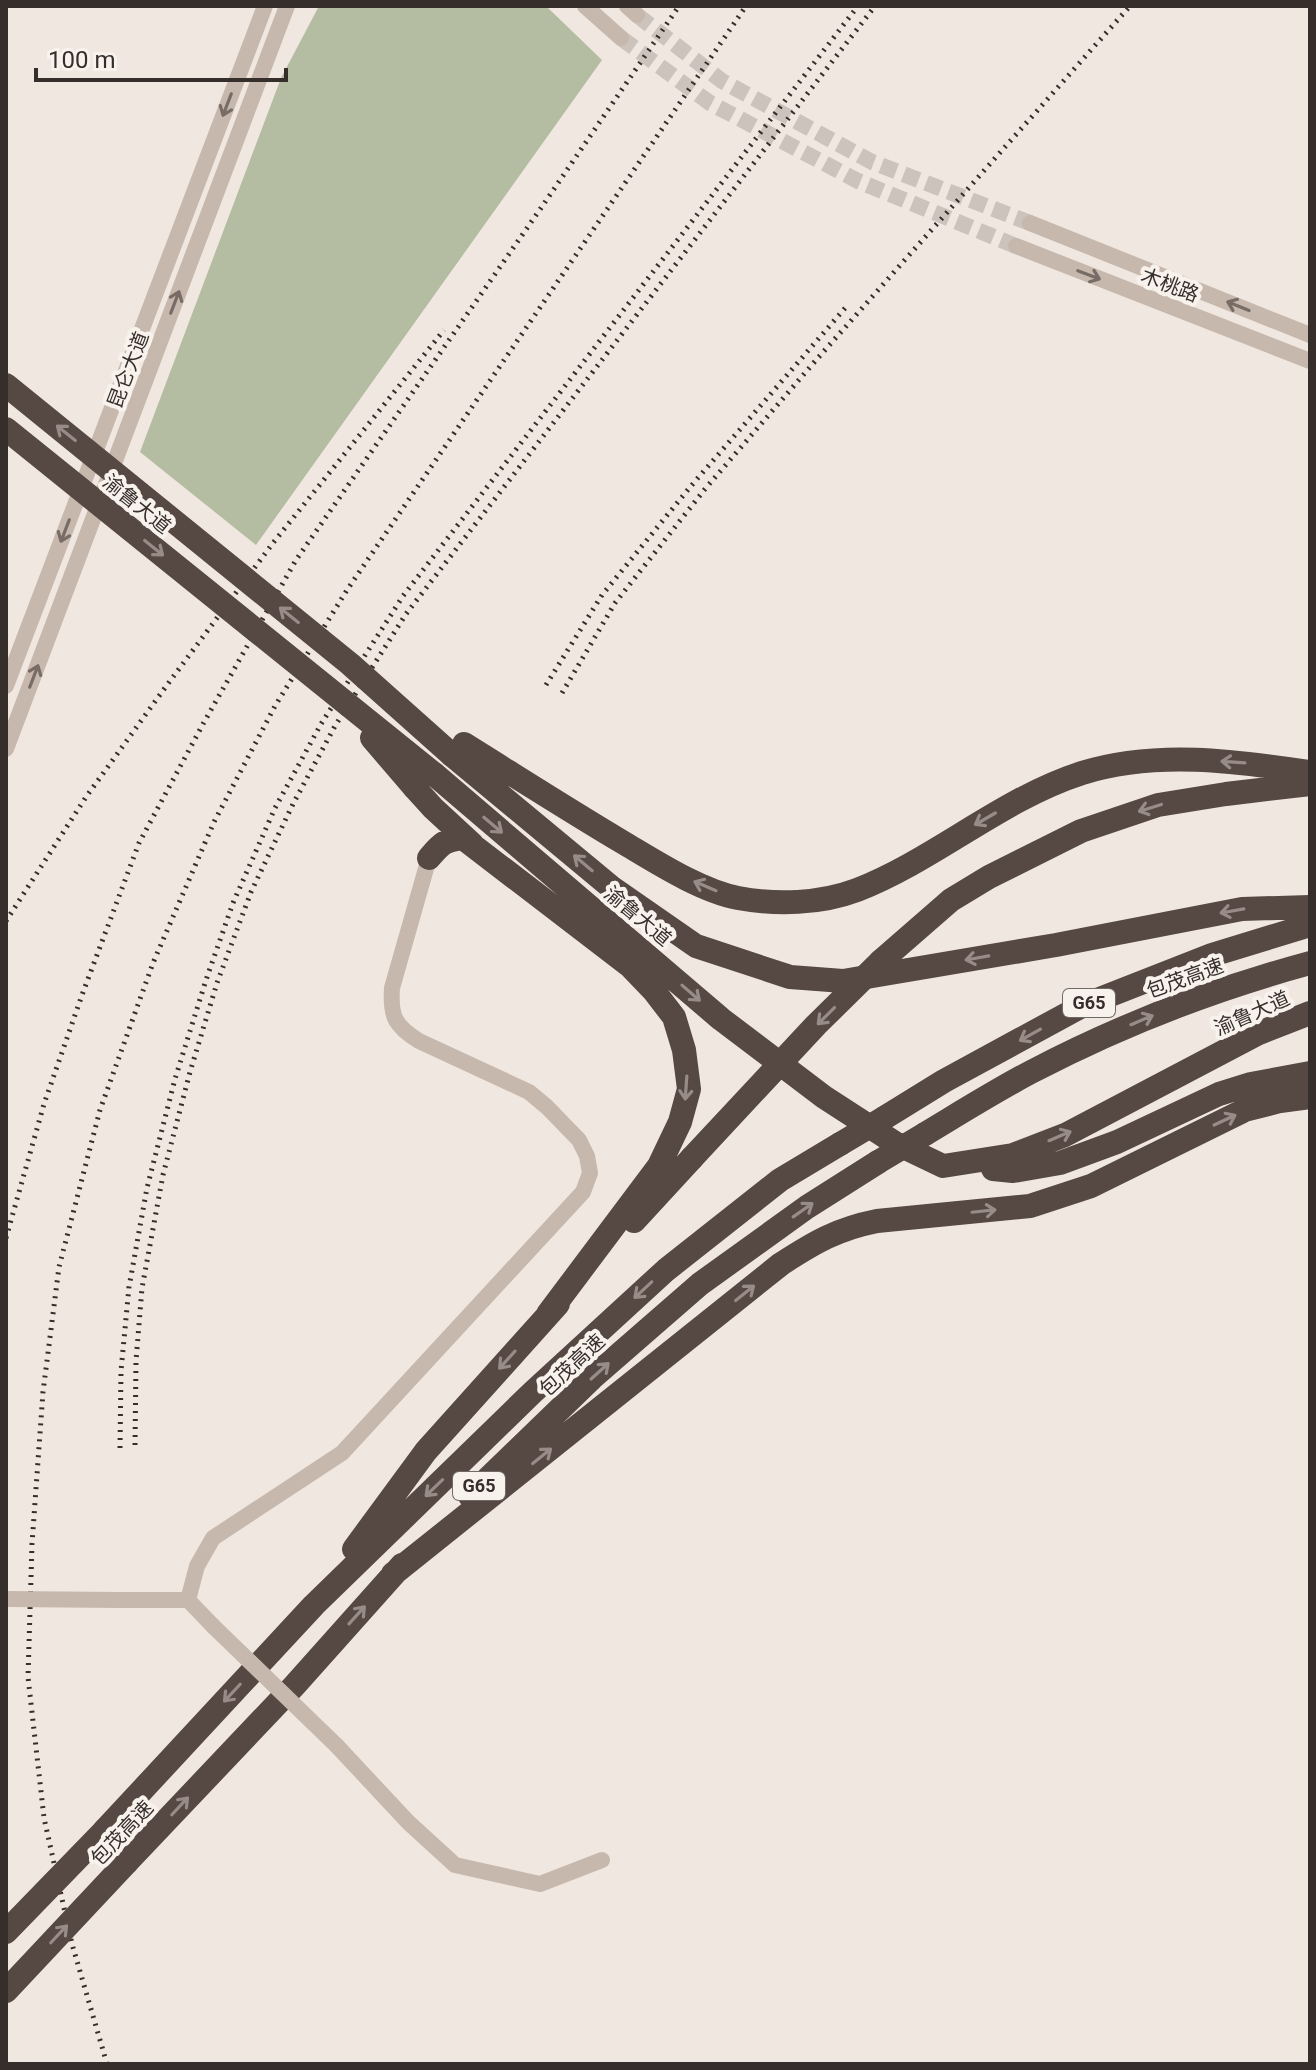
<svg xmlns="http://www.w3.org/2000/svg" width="1316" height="2070" font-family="Roboto,'Noto Sans SC',sans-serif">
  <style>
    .green { fill: #b4bda1 }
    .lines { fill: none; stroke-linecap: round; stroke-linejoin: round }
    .minor-tunnel { stroke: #cbc3bc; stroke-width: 16; stroke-dasharray: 16 8; stroke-linecap: butt }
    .minor { stroke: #c7b8ad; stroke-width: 16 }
    .highway { stroke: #564843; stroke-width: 24 }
    .rail { stroke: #362e2b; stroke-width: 5; stroke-dasharray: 2 6; stroke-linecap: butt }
    .minor-bridge { stroke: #c7b8ad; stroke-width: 16 }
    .highway-bridge { stroke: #564843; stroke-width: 24 }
    .oneway { stroke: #776c66 }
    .oneway2 { stroke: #978c87 }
    .labels { text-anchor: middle; stroke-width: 8; stroke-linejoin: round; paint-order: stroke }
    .shield { fill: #f8f2ec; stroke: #706965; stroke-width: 2 }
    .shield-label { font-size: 18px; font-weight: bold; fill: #362e2b }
    .street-label { font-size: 20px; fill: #362e2b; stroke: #f8f2ec }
  </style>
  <rect width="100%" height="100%" fill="#f0e8e0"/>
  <path class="green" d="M319 6H546L602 60 256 545 140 452 281 78Z"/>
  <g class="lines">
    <path class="minor-tunnel" d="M637 15 722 81 872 162 1030 223
      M621 38 710 103 858 181 1016 246"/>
    <path class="minor" d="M585 6 621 38
      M627 6 637 15
      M1030 223 1310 335
      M1016 246 1310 361
      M6 686 265 6
      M6 749 287 6
      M120 1600H188L213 1626
      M188 1600 197 1566 213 1538 342 1453 583 1192 590 1173 587 1156 579 1140 547 1107 529 1092 419 1041C395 1026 390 1017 392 988L429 858
      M337 1746 408 1822 455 1865 540 1884 602 1860"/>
    <path class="highway" d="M464 744C517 777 570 811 624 843 656 862 701 891 738 898 776 905 820 904 857 890 936 859 1001 799 1082 773 1156 750 1235 761 1310 772
      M452 755 611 887 696 946 790 977 843 981 1056 945 1242 909 1310 907
      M434 774 721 1019 824 1097 895 1143 943 1166 1013 1155 1065 1135 1259 1033 1310 1013
      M414 787 433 808 472 844
      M429 858C441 844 444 840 463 838L630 966 654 991 674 1017 684 1050 689 1089 680 1122 659 1166 548 1314
      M881 961 951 900 989 877 1081 831 1158 805 1226 794 1310 784
      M884 1118 944 1081 1082 1006 1212 955 1310 925
      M925 1134C960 1113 995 1091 1031 1072 1119 1026 1214 989 1310 963
      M993 1169 1013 1171 1060 1163 1117 1142 1219 1094 1251 1084 1310 1073
      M634 1221 692 1158
      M470 1496 592 1378 700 1284 807 1207 878 1162
      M354 1549 426 1451 558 1304
      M393 1574 781 1264C815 1242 837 1229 877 1221L1030 1206 1091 1186 1245 1110 1280 1101 1310 1097
      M105 1830 314 1605 533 1392 666 1270 780 1180 840 1144
      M127 1862 294 1686 402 1565"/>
    <path class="rail" d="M546 685 602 595 691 486 846 307
      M562 693 615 603 705 489 817 359 1130 6
      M6 921 86 797 167 685 273 543 444 330
      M6 1238 44 1104 82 995 139 843 203 724 296 560 541 208 679 6
      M135 1445 136 1361 142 1288 163 1175 190 1072 217 983 251 892 293 804 335 726 406 614 875 6
      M120 1448 121 1371 129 1287 147 1188 175 1079 206 980 233 903 275 808 321 724 403 596 858 6
      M107 2064 72 1944 44 1818 28 1677 32 1544 43 1392 59 1267 100 1110 153 963 214 822 275 706 347 590 746 6"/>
    <path class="minor-bridge" d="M6 1599 120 1600
      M213 1626 337 1746"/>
    <path class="highway-bridge" d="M6 385 350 664 452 755
      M6 429 434 774
      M372 738 414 787
      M840 1144 884 1118
      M692 1158 816 1025 881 961
      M878 1162 925 1134
      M6 1932 105 1830
      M6 1991 127 1862"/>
  </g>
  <defs><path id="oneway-shaft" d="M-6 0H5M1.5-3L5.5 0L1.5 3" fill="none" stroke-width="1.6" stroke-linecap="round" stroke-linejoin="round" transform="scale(2)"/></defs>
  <g class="oneway">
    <use href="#oneway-shaft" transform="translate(227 105) rotate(111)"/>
    <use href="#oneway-shaft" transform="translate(1089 275) rotate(21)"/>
    <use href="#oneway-shaft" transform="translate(175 302) rotate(-69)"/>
    <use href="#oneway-shaft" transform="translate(1238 306) rotate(-158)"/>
    <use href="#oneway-shaft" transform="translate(65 531) rotate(111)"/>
    <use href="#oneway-shaft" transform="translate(34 676) rotate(-69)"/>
  </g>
  <g class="oneway2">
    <use href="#oneway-shaft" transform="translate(66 433) rotate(-141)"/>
    <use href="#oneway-shaft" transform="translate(154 548) rotate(39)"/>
    <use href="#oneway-shaft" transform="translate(289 615) rotate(-141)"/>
    <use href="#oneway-shaft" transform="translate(1233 762) rotate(-176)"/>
    <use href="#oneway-shaft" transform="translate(1150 808) rotate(163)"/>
    <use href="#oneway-shaft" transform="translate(985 819) rotate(150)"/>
    <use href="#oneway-shaft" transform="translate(493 825) rotate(40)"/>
    <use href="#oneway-shaft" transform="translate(583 863) rotate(-140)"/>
    <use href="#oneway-shaft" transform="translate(705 886) rotate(-157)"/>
    <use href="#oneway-shaft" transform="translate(1232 911) rotate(170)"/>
    <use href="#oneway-shaft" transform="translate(977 958) rotate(170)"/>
    <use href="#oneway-shaft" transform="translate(691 993) rotate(41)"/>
    <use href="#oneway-shaft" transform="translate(826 1016) rotate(135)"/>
    <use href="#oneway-shaft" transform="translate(1142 1020) rotate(-23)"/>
    <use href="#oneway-shaft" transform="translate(1030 1035) rotate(151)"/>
    <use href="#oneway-shaft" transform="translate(686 1088) rotate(94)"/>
    <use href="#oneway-shaft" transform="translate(1225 1120) rotate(-25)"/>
    <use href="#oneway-shaft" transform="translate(1060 1136) rotate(-23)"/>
    <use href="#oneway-shaft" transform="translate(803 1210) rotate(-35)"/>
    <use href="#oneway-shaft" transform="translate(984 1211) rotate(-6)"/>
    <use href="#oneway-shaft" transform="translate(643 1290) rotate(137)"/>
    <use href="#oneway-shaft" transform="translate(745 1293) rotate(-39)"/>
    <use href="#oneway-shaft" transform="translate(507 1360) rotate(132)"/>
    <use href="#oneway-shaft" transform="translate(600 1371) rotate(-42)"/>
    <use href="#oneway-shaft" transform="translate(542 1456) rotate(-39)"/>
    <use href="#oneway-shaft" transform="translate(434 1488) rotate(136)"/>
    <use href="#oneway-shaft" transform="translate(357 1615) rotate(-48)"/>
    <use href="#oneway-shaft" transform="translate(232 1693) rotate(133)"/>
    <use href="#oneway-shaft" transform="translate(180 1806) rotate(-47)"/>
    <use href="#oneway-shaft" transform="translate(59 1934) rotate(-47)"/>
  </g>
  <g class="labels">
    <g class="shield">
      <rect x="1063" y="989" width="52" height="28" rx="6"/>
      <rect x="453" y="1472" width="52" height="28" rx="6"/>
    </g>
    <g class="shield-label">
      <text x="1089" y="1009">G65</text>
      <text x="479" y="1492">G65</text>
    </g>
    <g class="street-label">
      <text transform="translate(1170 285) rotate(21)" y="7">木桃路</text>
      <text transform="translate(128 370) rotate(-69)" y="7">昆仑大道</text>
      <text transform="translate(137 504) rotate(39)" y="7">渝鲁大道</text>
      <text transform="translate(638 916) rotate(40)" y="7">渝鲁大道</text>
      <text transform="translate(1185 978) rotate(-20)" y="7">包茂高速</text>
      <text transform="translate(1252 1013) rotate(-24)" y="7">渝鲁大道</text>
      <text transform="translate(572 1365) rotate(-43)" y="7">包茂高速</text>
      <text transform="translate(122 1833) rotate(-47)" y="7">包茂高速</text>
    </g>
  </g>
  <rect width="1316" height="2070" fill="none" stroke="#362e2b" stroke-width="16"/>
  <path d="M36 68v12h250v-12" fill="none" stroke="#362e2b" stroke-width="4"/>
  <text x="48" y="68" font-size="24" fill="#362e2b" stroke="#f8f2ec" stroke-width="6" paint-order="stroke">100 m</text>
</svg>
